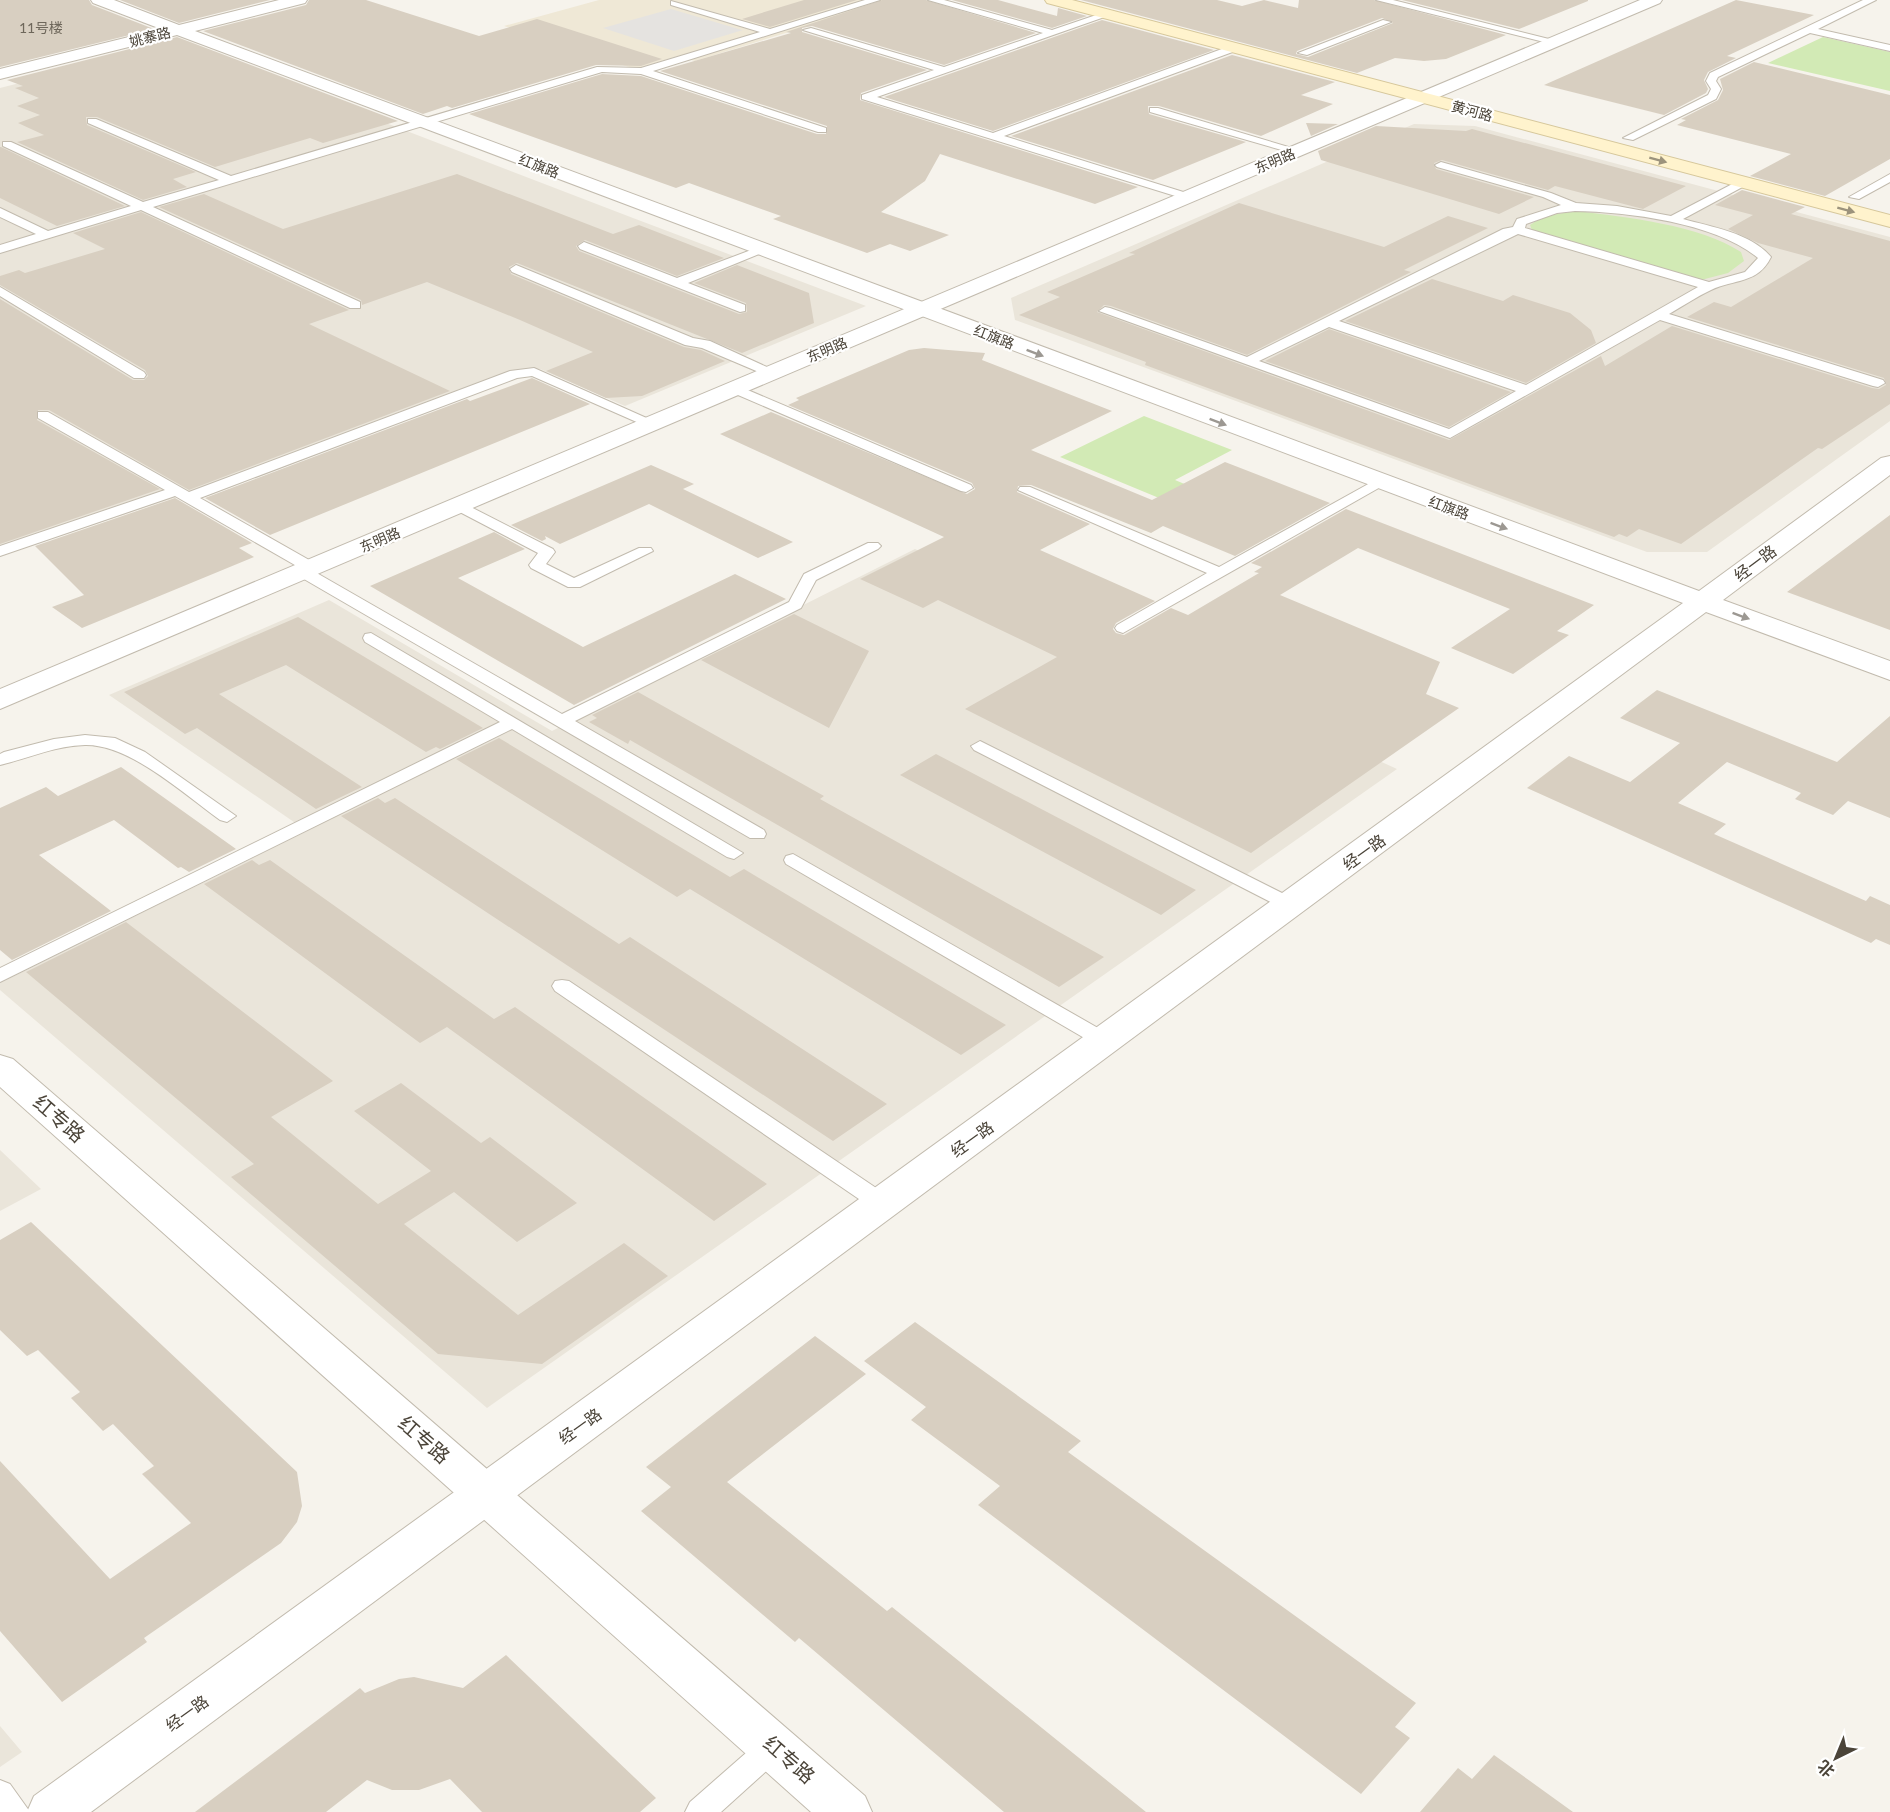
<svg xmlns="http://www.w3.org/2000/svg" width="1890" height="1812" font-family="Lato,'Noto Sans SC',sans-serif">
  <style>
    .residential { fill: #eae5da }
    .education { fill: #efe8d6 }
    .green { fill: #d2eab5 }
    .parking { fill: #e5e3e0 }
    .building { fill: #d8cfc1; fill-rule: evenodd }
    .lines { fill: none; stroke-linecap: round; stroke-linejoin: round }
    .service-casing { stroke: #c2bbae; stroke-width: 2 }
    .minor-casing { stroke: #c2bbae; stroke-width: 2 }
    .tertiary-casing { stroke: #c2bbae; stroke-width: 2 }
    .secondary-casing { stroke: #d6c79b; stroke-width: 2 }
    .service { fill: #fff; fill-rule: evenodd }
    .minor { fill: #fff; fill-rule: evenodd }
    .tertiary { fill: #fff; fill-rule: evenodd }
    .secondary { fill: #fff3cd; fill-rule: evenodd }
    .oneway { fill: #9c937c }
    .oneway2 { fill: #9c9892 }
    .labels { text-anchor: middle; stroke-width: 4.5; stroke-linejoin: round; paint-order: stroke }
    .number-label { font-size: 14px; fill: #6e675b }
    .far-street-label { font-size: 14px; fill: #4b4439; stroke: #fff }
    .street-label { font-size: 16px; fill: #4b4439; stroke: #fff }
    .near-street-label { font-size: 20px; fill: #4b4439; stroke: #fff }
  </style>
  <rect width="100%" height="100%" fill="#f6f3ec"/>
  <path class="residential" d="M178 43 633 218 866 306 625 406 540 369 206 497 195 491 0 556V88Z
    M1414 124 1475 126 1890 237V421L1707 552H1647L1015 320 1011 298Z
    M915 549 1397 769 487 1408 0 990V983L307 831 109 695 329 600 552 731Z
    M0 1150 41 1189 0 1211Z
    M0 1726 22 1752 0 1767Z"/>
  <path class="education" d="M599 0H893L695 61 678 56 635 69 504 26Z"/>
  <path class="green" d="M1823 37 1890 52V91L1768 63Z
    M1577 211C1626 217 1700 225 1741 252L1744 261 1728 273 1701 280 1532 230 1530 225C1544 215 1561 213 1577 211Z
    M1144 416 1232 450 1175 480 1213 496 1188 510 1060 457Z"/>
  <path class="parking" d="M671 9 742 30H743L674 51 603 28Z"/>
  <path class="building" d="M0 0H89L92 5 154 29 0 67Z
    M120 0H270L179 23Z
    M309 0H366L479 36 537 19 662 59 641 66 596 65 452 108 447 106 423 114 203 31 306 5Z
    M804 0H857L770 27 742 19Z
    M882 0H926L1036 33 944 65 812 26 802 28V32L927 70 861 93 860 100 1138 187 1095 204 940 154 925 181 881 212 949 235 910 251 890 244 867 253 773 219 781 216 689 183 676 188 469 114 602 74 641 76 817 134H826L827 126 660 71 791 33 786 32Z
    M952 0H998L1057 16 1058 8 1087 16 1052 28Z
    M1081 0H1217L1242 6 1264 0 1298 8 1299 0H1374L1506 35 1446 59 1424 61 1395 58 1357 73ZM1382 18 1393 23 1308 57 1296 54 1297 51Z
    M1402 0H1588V1L1519 29Z
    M1736 0 1814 15 1727 56 1736 58 1708 72 1704 80 1708 89 1706 93 1664 115 1544 85Z
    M1102 20 1214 50 993 131 884 97Z
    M177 37 398 121 323 143 310 138 215 167 97 117H86L87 125 196 172 173 179 187 187 143 200 17 142 44 135 18 123 40 115 17 106 39 98 15 88 23 86 7 80Z
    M1232 55 1335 82 1301 95 1333 104 1261 136 1159 106H1148L1149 114 1246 142 1153 180 1011 136Z
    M1754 62 1890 95V159L1825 196 1750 176 1791 154 1677 125 1686 120 1681 119 1718 100 1723 90 1720 79Z
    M1306 123 1338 124 1311 136Z
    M1376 126 1466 131 1472 129 1686 186 1643 209 1555 186 1548 190 1442 160 1434 163 1436 169 1534 197 1499 214 1321 160 1318 151Z
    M0 147H1L125 206 57 226 0 198Z
    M457 174 613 234 639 225 724 258 677 276 585 240 576 246 579 251 739 314 747 312 746 303 694 283 737 265 809 293 814 323 742 353 517 263 509 267 511 274 684 347 701 350 725 361 642 396 606 398 546 371 593 352 520 320 427 282 362 305 361 300 159 207 204 194 283 229Z
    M1742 190 1805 207 1791 214 1890 241V404L1822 449 1818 448 1681 544 1639 529 1627 537 1619 534 1614 537 1145 365 1146 362 1019 315 1060 297 1047 292 1135 254 1129 253 1239 203 1384 247 1448 216 1488 228 1404 270 1411 272 1247 355 1111 306 1104 305 1097 312 1449 440 1601 356 1605 366 1672 326 1872 388 1879 389 1886 385 1884 378 1687 317 1714 302 1731 307 1813 258 1758 243 1728 229 1753 215 1715 205Z
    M141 212 349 310 309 324 450 391 189 490 49 410H38L37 420 160 489 0 544V299L133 380H144L148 376 145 370 0 285V276L19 270 25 273 105 249 73 233Z
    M1432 279 1503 301 1513 295 1570 313 1591 330 1596 343 1526 383 1345 321Z
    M1329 329 1511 392 1449 427 1265 361Z
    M924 348 985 353 982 360 1112 411 1031 450 1152 500 1225 462 1330 503 1235 556 1163 526 1151 533 1031 485 1018 486 1017 492 1090 524 1040 550 1155 601 1116 623 1113 629 1116 633 1124 635 1171 608 1188 615 1259 573 1254 572 1262 567 1251 563 1346 509 1594 605 1557 631 1569 635 1513 674 1451 648 1510 609 1358 548 1280 595 1440 662 1426 694 1459 708 1251 853 965 709 1057 657 938 600 923 608 860 579 944 537 720 434 771 412 967 494 975 489 972 483 788 405 799 400 796 398 909 350Z
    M532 378 590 404 270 535 205 498 467 399 470 401Z
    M651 465 694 484 683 489 793 542 758 558 649 504 560 544 545 536 546 539 542 541 511 525Z
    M175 498 252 543 239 548 254 557 82 628 52 607 84 595 35 546Z
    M1890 515V630L1787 592Z
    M494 532 525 549 458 578 583 647 735 574 786 599 574 705 370 586Z
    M794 614 869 651 829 728 701 660Z
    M298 617 483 728 440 749 436 747 426 752 286 665 219 694 362 787 316 809 197 728 185 734 124 692Z
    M1657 690 1837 762 1890 716V818L1848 801 1833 815 1795 799 1801 793 1727 762 1678 803 1726 824 1714 834 1866 901 1870 896 1890 905V945L1876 939 1871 943 1527 788 1569 756 1630 782 1680 743 1620 718Z
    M638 692 824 796 820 799 1104 957 1059 987 630 740 628 744 589 722 597 718 592 715Z
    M499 738 730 877 744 869 1006 1025 961 1055 690 889 677 897 456 759Z
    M936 754 1196 890 1161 915 900 775Z
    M121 767 236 849 189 872 181 867 178 868 114 820 39 855 111 911 12 960 0 950V808L46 787 58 796Z
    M378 798 385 803 395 798 619 944 630 937 887 1104 833 1141 341 816Z
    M252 860 259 865 270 860 494 1019 515 1007 767 1184 714 1221 447 1027 420 1043 204 884Z
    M126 922 333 1081 271 1117 378 1204 431 1171 354 1111 401 1083 481 1143 490 1137 577 1203 517 1242 454 1192 404 1224 518 1315 624 1243 668 1276 542 1364 438 1354 231 1177 254 1164 26 972Z
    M31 1222 297 1472 302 1506 297 1522 281 1543 144 1638 147 1642 62 1702 0 1631V1461L110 1579 191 1523 142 1474 154 1466 113 1424 103 1431 71 1398 80 1392 38 1350 27 1356 0 1330V1240Z
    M915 1322 1081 1441 1068 1452 1416 1703 1395 1727 1410 1738 1361 1794 978 1505 1000 1486 911 1420 926 1407 864 1361Z
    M815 1336 866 1374 727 1482 887 1611 892 1607 1146 1812H1004L799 1638 795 1642 641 1511 671 1487 646 1467Z
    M506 1655 656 1798 640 1812H482L450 1779 419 1790H392L367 1780 326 1812H195L360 1688 365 1693 399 1679 414 1677 463 1688Z
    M1494 1755 1573 1812H1420L1458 1768 1472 1779Z"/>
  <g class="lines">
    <g class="service-casing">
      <path id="service" d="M865 0H880L653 71 826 128V132H818L641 74 602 72 153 207 360 302V308H350L141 210 0 253V245L36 234 0 217V208L48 231 131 206 3 146V142H11L143 202 219 180 88 123V119H96L231 176 597 67 641 68 760 32 671 5V1L770 29Z
        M928 0H944L1052 30 1105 12 1113 14 877 97 993 133 1230 46H1238V50L1004 136 1193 195V199H1185L862 99V95L934 70 803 30 811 28 944 67 1043 33Z
        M1376 0H1393L1561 42 1556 45Z
        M1863 0H1876L1818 29 1890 45V51L1810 33 1718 77 1716 81 1721 89 1716 99 1633 140 1623 138 1708 95 1711 89 1706 81 1710 73Z
        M1383 20 1391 22 1307 55 1298 53Z
        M1150 108H1158L1302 151 1292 153 1150 112Z
        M1441 162 1551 193 1576 203 1617 206 1671 216 1740 180H1748V184L1683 219C1712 227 1751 233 1771 257 1758 284 1734 279 1711 290 1696 297 1683 306 1669 314L1883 380 1885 383 1878 387 1873 386 1660 320 1450 438 1099 311 1105 307 1110 308 1247 357 1503 229 1513 227 1517 219 1561 205 1543 197 1437 167 1435 165ZM1575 211C1629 212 1716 223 1758 258L1745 272 1709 282 1525 228 1526 224 1557 213ZM1518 234 1698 287 1526 385 1339 321ZM1329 327 1516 391 1449 429 1259 361Z
        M1890 174V182L1859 199 1849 197Z
        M584 242 677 278 759 247 769 250 688 283 745 305V311L740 312 580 249 578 246Z
        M516 265 693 338 710 341 780 373 778 376H768L702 348 685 345 512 272 510 269Z
        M0 287 144 372 146 375 144 378H134L0 296Z
        M534 368 660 424 658 427H648L532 376 517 378 200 498 318 565 320 568 315 572 562 714 789 602 804 574 868 543H878L881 546 878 549 816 580 801 608 575 721 764 830 766 834 764 838H750L297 575 295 572 300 568 175 496 0 556V546L165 490 38 418V412H48L189 492 510 371Z
        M736 385 971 485 973 488 966 492 961 491 731 392V386Z
        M1379 478 1384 479 1386 482 1384 485 1123 633 1117 631 1115 628 1117 625 1207 573 1018 490 1020 487H1030L1219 567Z
        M459 501 553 549 555 552 546 564 574 578 639 548H651L653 551 580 587H568L531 568 529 565 538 553 454 509 451 506Z
        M371 633 743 853 734 859 727 857 512 729 0 982V968L500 722 365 642 363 638 365 634Z
        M85 735 115 738 145 752 236 816 227 822 220 820C185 795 130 744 85 745 55 746 29 758 0 765V754L4 752 54 739Z
        M980 741 1298 901 1301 905 1298 909H1284L974 750 971 746Z
        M793 854 1112 1036 1115 1041 1112 1046H1098L786 864 784 860 786 856Z
        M562 980 569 981 891 1198 894 1204 891 1210 883 1212 875 1210 555 991 552 986 555 981Z
        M773 1734 783 1738 787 1747 783 1756 721 1812H685L690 1802 763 1738Z
        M0 1780 10 1784 30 1812H0Z"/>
    </g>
    <g class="minor-casing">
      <path id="minor" d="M91 0H114L179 25 279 0H307L305 3 195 31 1699 591 1881 458 1890 456V475L1723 600 1890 661V680L1706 612 91 1812H27L34 1796 1683 603 177 35 0 79V69L161 29 93 3Z"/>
    </g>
    <g class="tertiary-casing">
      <path id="tertiary" d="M1640 0H1662L1660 3 0 709V689Z
        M0 1055 13 1059 865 1796 872 1812H811L0 1087Z"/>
    </g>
    <g class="secondary-casing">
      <path id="secondary" d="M1045 0H1072L1890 215V227L1047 3Z"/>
    </g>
    <use href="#service" class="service"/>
    <use href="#minor" class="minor"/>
    <use href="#tertiary" class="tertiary"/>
    <use href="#secondary" class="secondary"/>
  </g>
  <defs><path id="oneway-solid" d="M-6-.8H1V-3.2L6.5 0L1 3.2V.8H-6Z" transform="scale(1.5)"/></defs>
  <g class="oneway">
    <use href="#oneway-solid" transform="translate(1658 160) rotate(15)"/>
    <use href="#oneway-solid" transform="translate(1846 210) rotate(15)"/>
  </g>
  <g class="oneway2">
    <use href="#oneway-solid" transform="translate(1035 353) rotate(21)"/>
    <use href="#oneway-solid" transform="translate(1218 422) rotate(21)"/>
    <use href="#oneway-solid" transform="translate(1499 526) rotate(20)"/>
    <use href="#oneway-solid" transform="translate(1741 616) rotate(20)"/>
  </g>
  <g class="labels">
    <g class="number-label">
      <text x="41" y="33">11号楼</text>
    </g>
    <g class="far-street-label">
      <text transform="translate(150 37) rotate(-14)" y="5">姚寨路</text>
      <text transform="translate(1472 111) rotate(15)" y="5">黄河路</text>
      <text transform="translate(1275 161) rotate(-23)" y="5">东明路</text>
      <text transform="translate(539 166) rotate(21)" y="5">红旗路</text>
      <text transform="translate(994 337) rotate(21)" y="5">红旗路</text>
      <text transform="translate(827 350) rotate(-23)" y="5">东明路</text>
      <text transform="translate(1449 508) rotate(20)" y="5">红旗路</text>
      <text transform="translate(380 540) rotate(-23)" y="5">东明路</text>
    </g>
    <g class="street-label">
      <text transform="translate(1755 563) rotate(-37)" y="6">经一路</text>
      <text transform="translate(1364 852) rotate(-36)" y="6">经一路</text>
      <text transform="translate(972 1139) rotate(-36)" y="6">经一路</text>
      <text transform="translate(580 1426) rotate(-36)" y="6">经一路</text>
      <text transform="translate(187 1713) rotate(-36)" y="6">经一路</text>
    </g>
    <g class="near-street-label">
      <text transform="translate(59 1119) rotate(41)" y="7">红专路</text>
      <text transform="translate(424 1440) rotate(41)" y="7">红专路</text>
      <text transform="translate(789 1760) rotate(41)" y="7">红专路</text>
    </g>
  </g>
  <g transform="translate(1836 1758) rotate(223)" stroke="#ffffff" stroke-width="4.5" paint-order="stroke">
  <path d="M0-4.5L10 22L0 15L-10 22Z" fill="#4b4439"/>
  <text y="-9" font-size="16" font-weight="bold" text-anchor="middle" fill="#4b4439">北</text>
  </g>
</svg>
